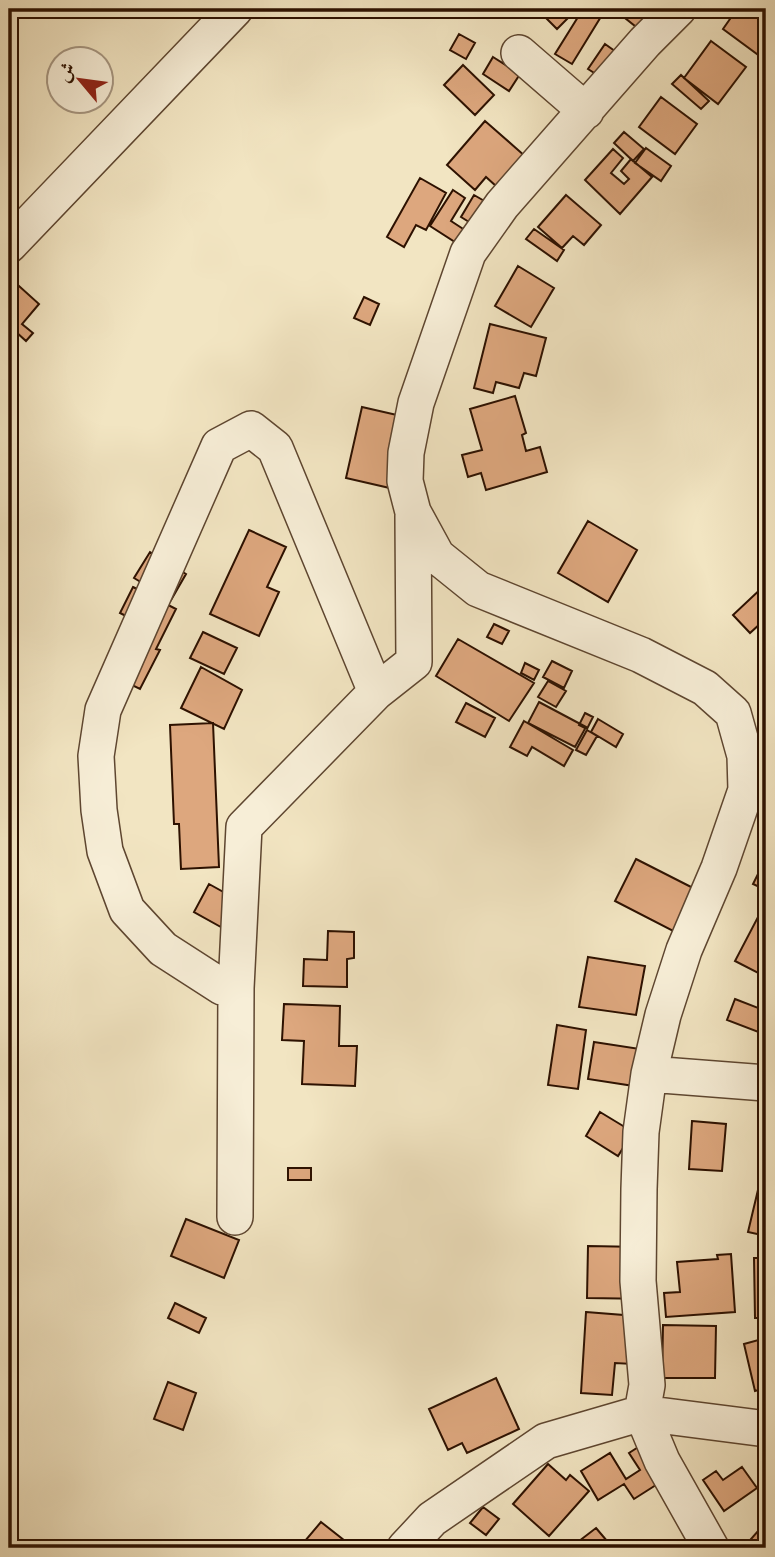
<svg xmlns="http://www.w3.org/2000/svg" width="775" height="1557" font-family="'IM FELL DW Pica',Amiri,serif">
  <style>
    .building { fill: #dda77e; stroke: #2d1100; stroke-width: 2 }
    .lines { fill: none; stroke-linecap: round; stroke-linejoin: round }
    .minor-casing { stroke: #5e4630; stroke-width: 38 }
    .minor { stroke: #f7eed7; stroke-width: 35 }
  </style>
  <rect width="100%" height="100%" fill="#f2e5c2"/>
  <filter id="stains"><feTurbulence type="fractalNoise" baseFrequency=".00286" numOctaves="4"/><feColorMatrix values="0 0 0 0 .2 0 0 0 0 .09 0 0 0 0 .02 0 0 0 .5 -.17"/></filter>
  <radialGradient id="worn" r=".72"><stop offset=".6" stop-color="#630" stop-opacity="0"/><stop offset="1" stop-color="#630" stop-opacity=".3"/></radialGradient>
  <path class="building" d="M537 9H577L557 29Z
    M583 9H592L602 15 572 64 555 54Z
    M632 9H673L650 38 625 18Z
    M737 9H766L765 60 723 29Z
    M459 34 475 43 466 59 450 50Z
    M711 41 746 67 718 104 684 78Z
    M605 44 626 59 610 83 588 69Z
    M493 57 520 74 509 91 483 74Z
    M463 65 494 95 475 115 444 85Z
    M681 75 709 101 701 109 672 84Z
    M661 97 697 124 675 154 639 127Z
    M485 121 534 164 507 196 486 177 475 190 447 165Z
    M624 132 644 149 633 161 614 143Z
    M646 148 671 166 661 181 635 163Z
    M613 149 623 158 611 173 624 184 629 179 621 171 631 159 652 177 620 214 585 180Z
    M420 178 446 193 426 230 416 225 404 247 387 237Z
    M453 190 465 198 451 221 477 238 469 251 430 226Z
    M474 195 500 210 487 233 461 217Z
    M566 195 601 225 584 245 573 236 562 248 538 227Z
    M534 229 564 250 557 261 526 239Z
    M518 266 554 288 531 327 495 306Z
    M9 277 39 304 22 324 33 333 26 341 16 332 9 339Z
    M364 297 379 304 370 325 354 318Z
    M490 324 546 338 536 376 524 373 519 388 496 382 493 393 474 388Z
    M515 396 526 433 522 435 526 451 540 447 547 472 486 490 481 473 468 477 462 455 482 450 470 409Z
    M362 407 410 418 394 489 346 478Z
    M588 521 637 550 608 602 558 573Z
    M249 530 286 547 267 587 279 592 259 636 210 614Z
    M150 552 186 574 171 600 134 578Z
    M766 584V629L761 623 750 633 733 615Z
    M133 587 176 609 156 649 160 650 140 689 103 671 130 618 120 613Z
    M494 624 509 631 502 644 487 637Z
    M203 632 237 648 224 674 190 658Z
    M458 639 534 683 509 721 436 676Z
    M552 661 572 671 564 688 543 677Z
    M525 663 539 670 534 680 521 673Z
    M201 667 242 690 224 729 181 708Z
    M548 681 566 691 556 707 538 697Z
    M539 702 586 727 575 747 528 723Z
    M466 703 495 718 485 737 456 722Z
    M585 713 593 717 587 729 579 725Z
    M598 719 623 734 616 747 591 732Z
    M524 721 573 750 564 766 532 747 527 756 510 747Z
    M213 723 219 867 181 869 179 824H174L170 725Z
    M587 730 597 736 586 755 576 750Z
    M766 858V890L753 884Z
    M636 859 699 891 677 933 615 901Z
    M209 884 243 903 228 931 194 912Z
    M758 917 766 921V977L735 961Z
    M328 931 354 932V958L347 959V987L303 986 304 959 327 960Z
    M588 957 645 966 636 1015 579 1007Z
    M735 999 766 1011V1020L761 1033 727 1020Z
    M284 1004 340 1006 339 1046H357L355 1086 302 1084 304 1041 282 1040Z
    M557 1025 586 1030 578 1089 548 1085Z
    M594 1042 653 1051 647 1088 588 1079Z
    M600 1112 633 1132 618 1156 586 1136Z
    M692 1121 726 1124 722 1171 689 1169Z
    M288 1168H311V1180H288Z
    M762 1173 766 1174V1236L748 1232Z
    M186 1219 239 1240 224 1278 171 1256Z
    M588 1246 642 1247 652 1299 587 1298Z
    M731 1254 735 1312 666 1317 664 1293 680 1292 677 1262 718 1259 717 1255Z
    M754 1258H766V1318H755Z
    M175 1303 206 1318 199 1333 168 1318Z
    M586 1312 636 1316 633 1364 615 1363 612 1395 581 1393Z
    M663 1325 716 1326 715 1378H662Z
    M766 1338V1388L755 1391 744 1344Z
    M496 1378 519 1429 467 1453 462 1443 448 1450 429 1409Z
    M168 1382 196 1393 183 1430 154 1419Z
    M643 1444 670 1476 634 1499 624 1484 598 1500 581 1471 610 1453 626 1479 640 1470 629 1453Z
    M548 1464 566 1480 570 1475 589 1491 549 1536 513 1504Z
    M742 1467 757 1488 724 1511 703 1480 716 1471 723 1480Z
    M483 1507 499 1519 486 1535 470 1523Z
    M321 1522 354 1548H299Z
    M766 1522V1548H745L744 1547Z
    M596 1528 613 1548H570Z"/>
  <g class="lines">
    <g class="minor-casing">
      <path id="minor" d="M678 9 645 42 502 205 468 253 416 403 406 453 405 481 413 512 437 556 478 589 641 655 705 688 733 713 745 756 746 790 719 868 684 950 663 1015 649 1074 641 1132 639 1189 638 1281 647 1385 642 1413 662 1461 711 1548
        M519 53 586 111
        M9 245 235 9
        M376 692 244 827 236 988 222 987 163 949 127 910 105 851 99 810 96 756 103 710 219 446 251 429 275 448 376 692 414 662 413 516
        M649 1074 766 1083
        M235 1217 236 988
        M405 1548 432 1519 546 1441 642 1413 766 1429"/>
    </g>
    <use href="#minor" class="minor"/>
  </g>
  <rect width="775" height="1557" fill="none" stroke="#f2e5c2" stroke-width="35"/>
  <rect x="10" y="10" width="754" height="1536" fill="none" stroke="#2d1100" stroke-width="3.5"/>
  <rect x="18" y="18" width="740" height="1522" fill="none" stroke="#2d1100" stroke-width="2"/>
  <g transform="translate(80 80) rotate(299)"><circle r="33" fill="#f7eed7" stroke="#a69681" stroke-width="2"/>
  <path d="M0-5L12 26L0 18L-12 26Z" fill="#8f2418"/>
  <text y="-10" font-size="19" font-weight="bold" text-anchor="middle" fill="#2d1100">ش</text>
  </g>
  <rect width="100%" height="100%" filter="url(#stains)"/>
  <rect width="100%" height="100%" fill="url(#worn)"/>
</svg>
